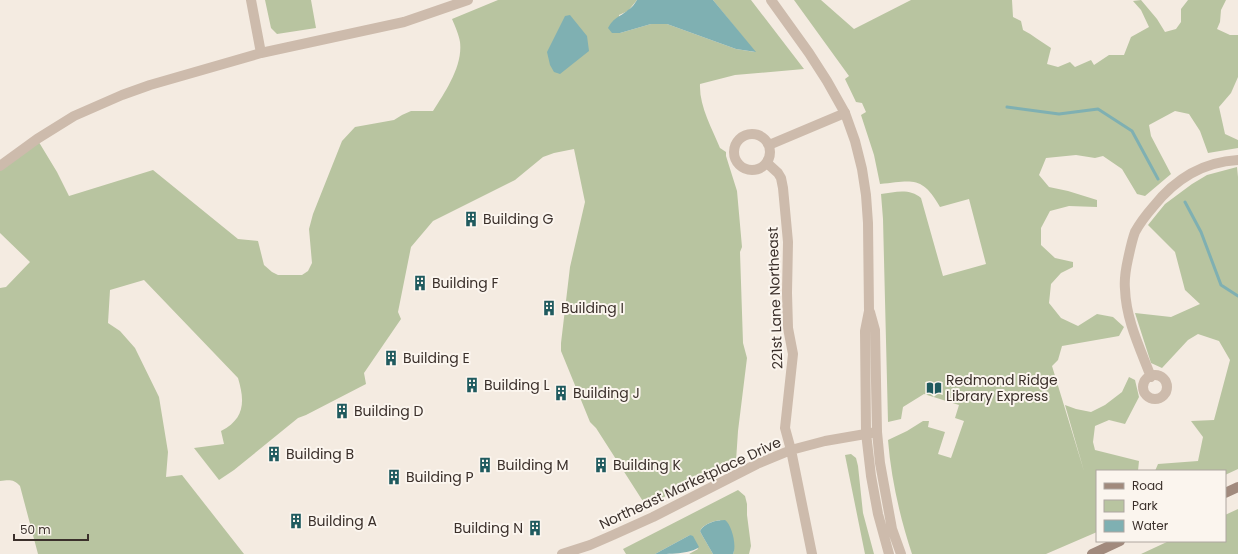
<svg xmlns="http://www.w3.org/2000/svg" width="1238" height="554" font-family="Poppins,sans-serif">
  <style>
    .green { fill: #b8c4a0 }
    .water { fill: #7fb0b2 }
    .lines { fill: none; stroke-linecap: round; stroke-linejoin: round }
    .stream { stroke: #7fb0b2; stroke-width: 3 }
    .minor { stroke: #cdbbac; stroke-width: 10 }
    .tertiary { stroke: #cdbbac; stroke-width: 10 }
    .secondary { stroke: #a18a7d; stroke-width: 10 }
    .labels { text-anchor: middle; stroke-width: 4; stroke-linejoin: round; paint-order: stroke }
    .poi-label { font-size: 14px; fill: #3b302b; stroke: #fbf5ee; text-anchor: start }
    .street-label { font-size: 14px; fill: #3b302b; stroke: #fbf5ee }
  </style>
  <rect width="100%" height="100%" fill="#f4ebe1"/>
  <path class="green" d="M265 0H311L316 28 277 34 271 28Z
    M498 0H637L628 11 619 15 620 33 651 24H667L736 49 755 52 713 0H751L804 69 735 75 700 84C699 106 712 128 720 148L726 152V156L737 191 742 247 740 252 743 343 747 358 738 431 736 461 646 506 596 428 590 422 561 351V343L570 267 585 202 574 149 554 153 543 157 515 180 433 221 411 247 398 312 401 319 364 373 366 384 306 415 298 418 234 470 219 480 194 448 224 444 221 431C245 419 245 401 238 378L144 280 110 290 108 323 120 331 135 348 159 397 168 452 166 477 182 475 244 554H38L20 486C14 479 9 480 0 481V288L6 287 30 262 0 233V166L37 139 57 172 69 196 153 170 238 239 258 241 264 265 272 272 278 275H302L308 271 312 263 309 229 313 214 342 141 355 127 394 120 402 115 411 111H433C445 92 463 66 460 42 459 35 455 26 452 19Z
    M794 0H821L854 29 911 0H1012L1013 17 1021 21 1023 30C1033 35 1041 42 1051 48L1047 64 1058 67 1070 62 1075 67 1091 60 1094 65 1109 55H1124L1131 37 1149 27 1141 10 1133 1 1141 0 1157 19 1165 32 1176 29 1181 22V9L1188 0H1226L1221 10 1220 22 1217 29 1230 35H1238V77L1231 93 1219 107 1225 134 1238 140V148L1208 153 1200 131 1189 114 1175 111 1149 125 1151 136 1171 174 1145 196 1137 194 1122 169 1103 156 1095 158 1076 155 1046 158 1039 175 1049 187 1068 191 1097 200V207L1069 206 1050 211 1041 228V245L1055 258 1073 262V267L1061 273 1051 284 1049 303 1061 318 1078 326 1097 314 1113 317 1124 327 1119 336 1062 346 1058 360 1052 366 1084 471 1065 405 1076 409 1091 412 1105 405 1122 392 1129 377 1135 380 1139 397 1125 424 1109 420 1095 426 1093 442 1095 450 1139 461 1138 471H1097V532L1046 554H912C900 518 891 478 888 440L907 431 923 421H929L928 427 945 432 938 454 951 458 964 421 955 418 959 405 924 394 903 407 901 419 888 422 883 219 881 194C895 192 910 188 921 198L943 276 986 264 969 199 940 207C922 175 912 181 880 184L874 155 861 115 866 112 862 103 856 102 845 79 849 76Z
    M1237 167 1238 177V469L1225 475V471H1155L1158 464 1198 461 1203 437 1191 421 1214 420 1230 360 1219 341 1198 334 1188 340 1162 368 1151 363 1135 313 1171 317 1200 304 1185 290 1175 252 1148 225 1165 204 1192 184 1207 175Z
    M851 454 856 458 858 466 863 513 874 554H865L845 455Z
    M738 490 745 496 747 504V515L751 546 749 554H733L734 551 720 520C714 521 703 524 700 531L702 535 713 554H689L698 549 690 535 655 554H626L623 549Z
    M1238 509V554H1141L1169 541H1225V515Z"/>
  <path class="water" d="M637 0H713L756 52 736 49 667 24H651L620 33H612L608 28C615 16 619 18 628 10 632 8 635 3 637 0Z
    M570 15 587 36 589 51 560 74 554 72 550 65 547 52 565 16Z
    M725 520C732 525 737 546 733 554H713L702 535 700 531C704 523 717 520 725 520Z
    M690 535 693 536 699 547C691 554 668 554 655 554Z"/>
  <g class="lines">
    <path class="stream" d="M1007 107 1059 114 1098 109 1132 131 1158 179
      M1185 202 1201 232 1221 285 1238 296"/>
    <path class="minor" d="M734 152a18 18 0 1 1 36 0a18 18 0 1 1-36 0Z
      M769 145 845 113
      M767 163 778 173 781 178 783 188 788 242 787 293 788 328 793 354 785 428 791 450 812 554
      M1143 387a12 12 0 1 1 24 0a12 12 0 1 1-24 0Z
      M1151 377C1140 348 1126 320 1125 289 1124 279 1126 268 1128 259 1130 250 1132 240 1135 232 1140 223 1146 215 1153 207 1175 179 1202 162 1238 160
      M562 554 590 545 613 535 653 517 757 464 791 450 825 441 877 432"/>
    <path class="tertiary" d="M251 0 261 53
      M771 0 809 53 827 81 845 113 855 141 862 169 866 195 868 223 869 311 865 331 866 433 871 476 878 514 889 554
      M0 166 37 139 74 116 122 95 150 85 261 53 404 22 468 0
      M870 312 875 330 877 432 880 463 892 529 901 554"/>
    <path class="secondary" d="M1225 493 1238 487
      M1092 554 1120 541"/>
  </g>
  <defs>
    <g id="building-bare" transform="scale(1.2)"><path d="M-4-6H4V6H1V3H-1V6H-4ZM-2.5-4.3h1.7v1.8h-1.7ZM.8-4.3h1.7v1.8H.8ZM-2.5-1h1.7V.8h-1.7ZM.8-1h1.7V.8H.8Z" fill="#1f5a5e" stroke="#fbf5ee" stroke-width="2.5" paint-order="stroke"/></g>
    <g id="library-bare" transform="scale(1.2)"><path d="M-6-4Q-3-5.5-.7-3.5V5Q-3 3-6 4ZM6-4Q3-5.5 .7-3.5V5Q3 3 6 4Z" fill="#1f5a5e" stroke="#fbf5ee" stroke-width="2.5" paint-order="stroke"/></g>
  </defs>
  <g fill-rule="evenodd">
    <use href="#building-bare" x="471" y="219"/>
    <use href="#building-bare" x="420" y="283"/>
    <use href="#building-bare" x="549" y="308"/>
    <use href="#building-bare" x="391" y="358"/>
    <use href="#building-bare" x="472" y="385"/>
    <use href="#library-bare" x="934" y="388"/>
    <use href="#building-bare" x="561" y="393"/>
    <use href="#building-bare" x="342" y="411"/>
    <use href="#building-bare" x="274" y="454"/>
    <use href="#building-bare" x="485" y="465"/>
    <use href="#building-bare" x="601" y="465"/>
    <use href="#building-bare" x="394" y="477"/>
    <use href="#building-bare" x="296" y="521"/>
    <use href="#building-bare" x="535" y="528"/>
  </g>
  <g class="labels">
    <g class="poi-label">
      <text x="483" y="224">Building G</text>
      <text x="432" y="288">Building F</text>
      <text x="561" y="313">Building I</text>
      <text x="403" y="363">Building E</text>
      <text x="946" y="385">Redmond Ridge<tspan x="946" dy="16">Library Express</tspan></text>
      <text x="484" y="390">Building L</text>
      <text x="573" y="398">Building J</text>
      <text x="354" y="416">Building D</text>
      <text x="286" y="459">Building B</text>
      <text x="497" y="470">Building M</text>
      <text x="613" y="470">Building K</text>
      <text x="406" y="482">Building P</text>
      <text x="308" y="526">Building A</text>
      <text x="523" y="533" text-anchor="end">Building N</text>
    </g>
    <g class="street-label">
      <text transform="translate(775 298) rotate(-92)" y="5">221st Lane Northeast</text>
      <text transform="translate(690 483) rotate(-25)" y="5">Northeast Marketplace Drive</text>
    </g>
  </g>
  <rect x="1096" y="470" width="130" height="72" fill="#fbf5ee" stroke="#aea6a0"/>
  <rect x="1104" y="483" width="20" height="6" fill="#a18a7d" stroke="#aea6a0"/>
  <text x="1132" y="490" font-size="12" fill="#3b302b">Road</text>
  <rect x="1104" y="500" width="20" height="12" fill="#b8c4a0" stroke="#aea6a0"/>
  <text x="1132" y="510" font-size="12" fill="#3b302b">Park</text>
  <rect x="1104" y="520" width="20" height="12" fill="#7fb0b2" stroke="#aea6a0"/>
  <text x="1132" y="530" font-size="12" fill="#3b302b">Water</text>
  <path d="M14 534v6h74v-6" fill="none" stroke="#3b302b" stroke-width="2"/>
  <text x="20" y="534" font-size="12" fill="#3b302b" stroke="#fbf5ee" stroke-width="3" paint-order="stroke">50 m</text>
</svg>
